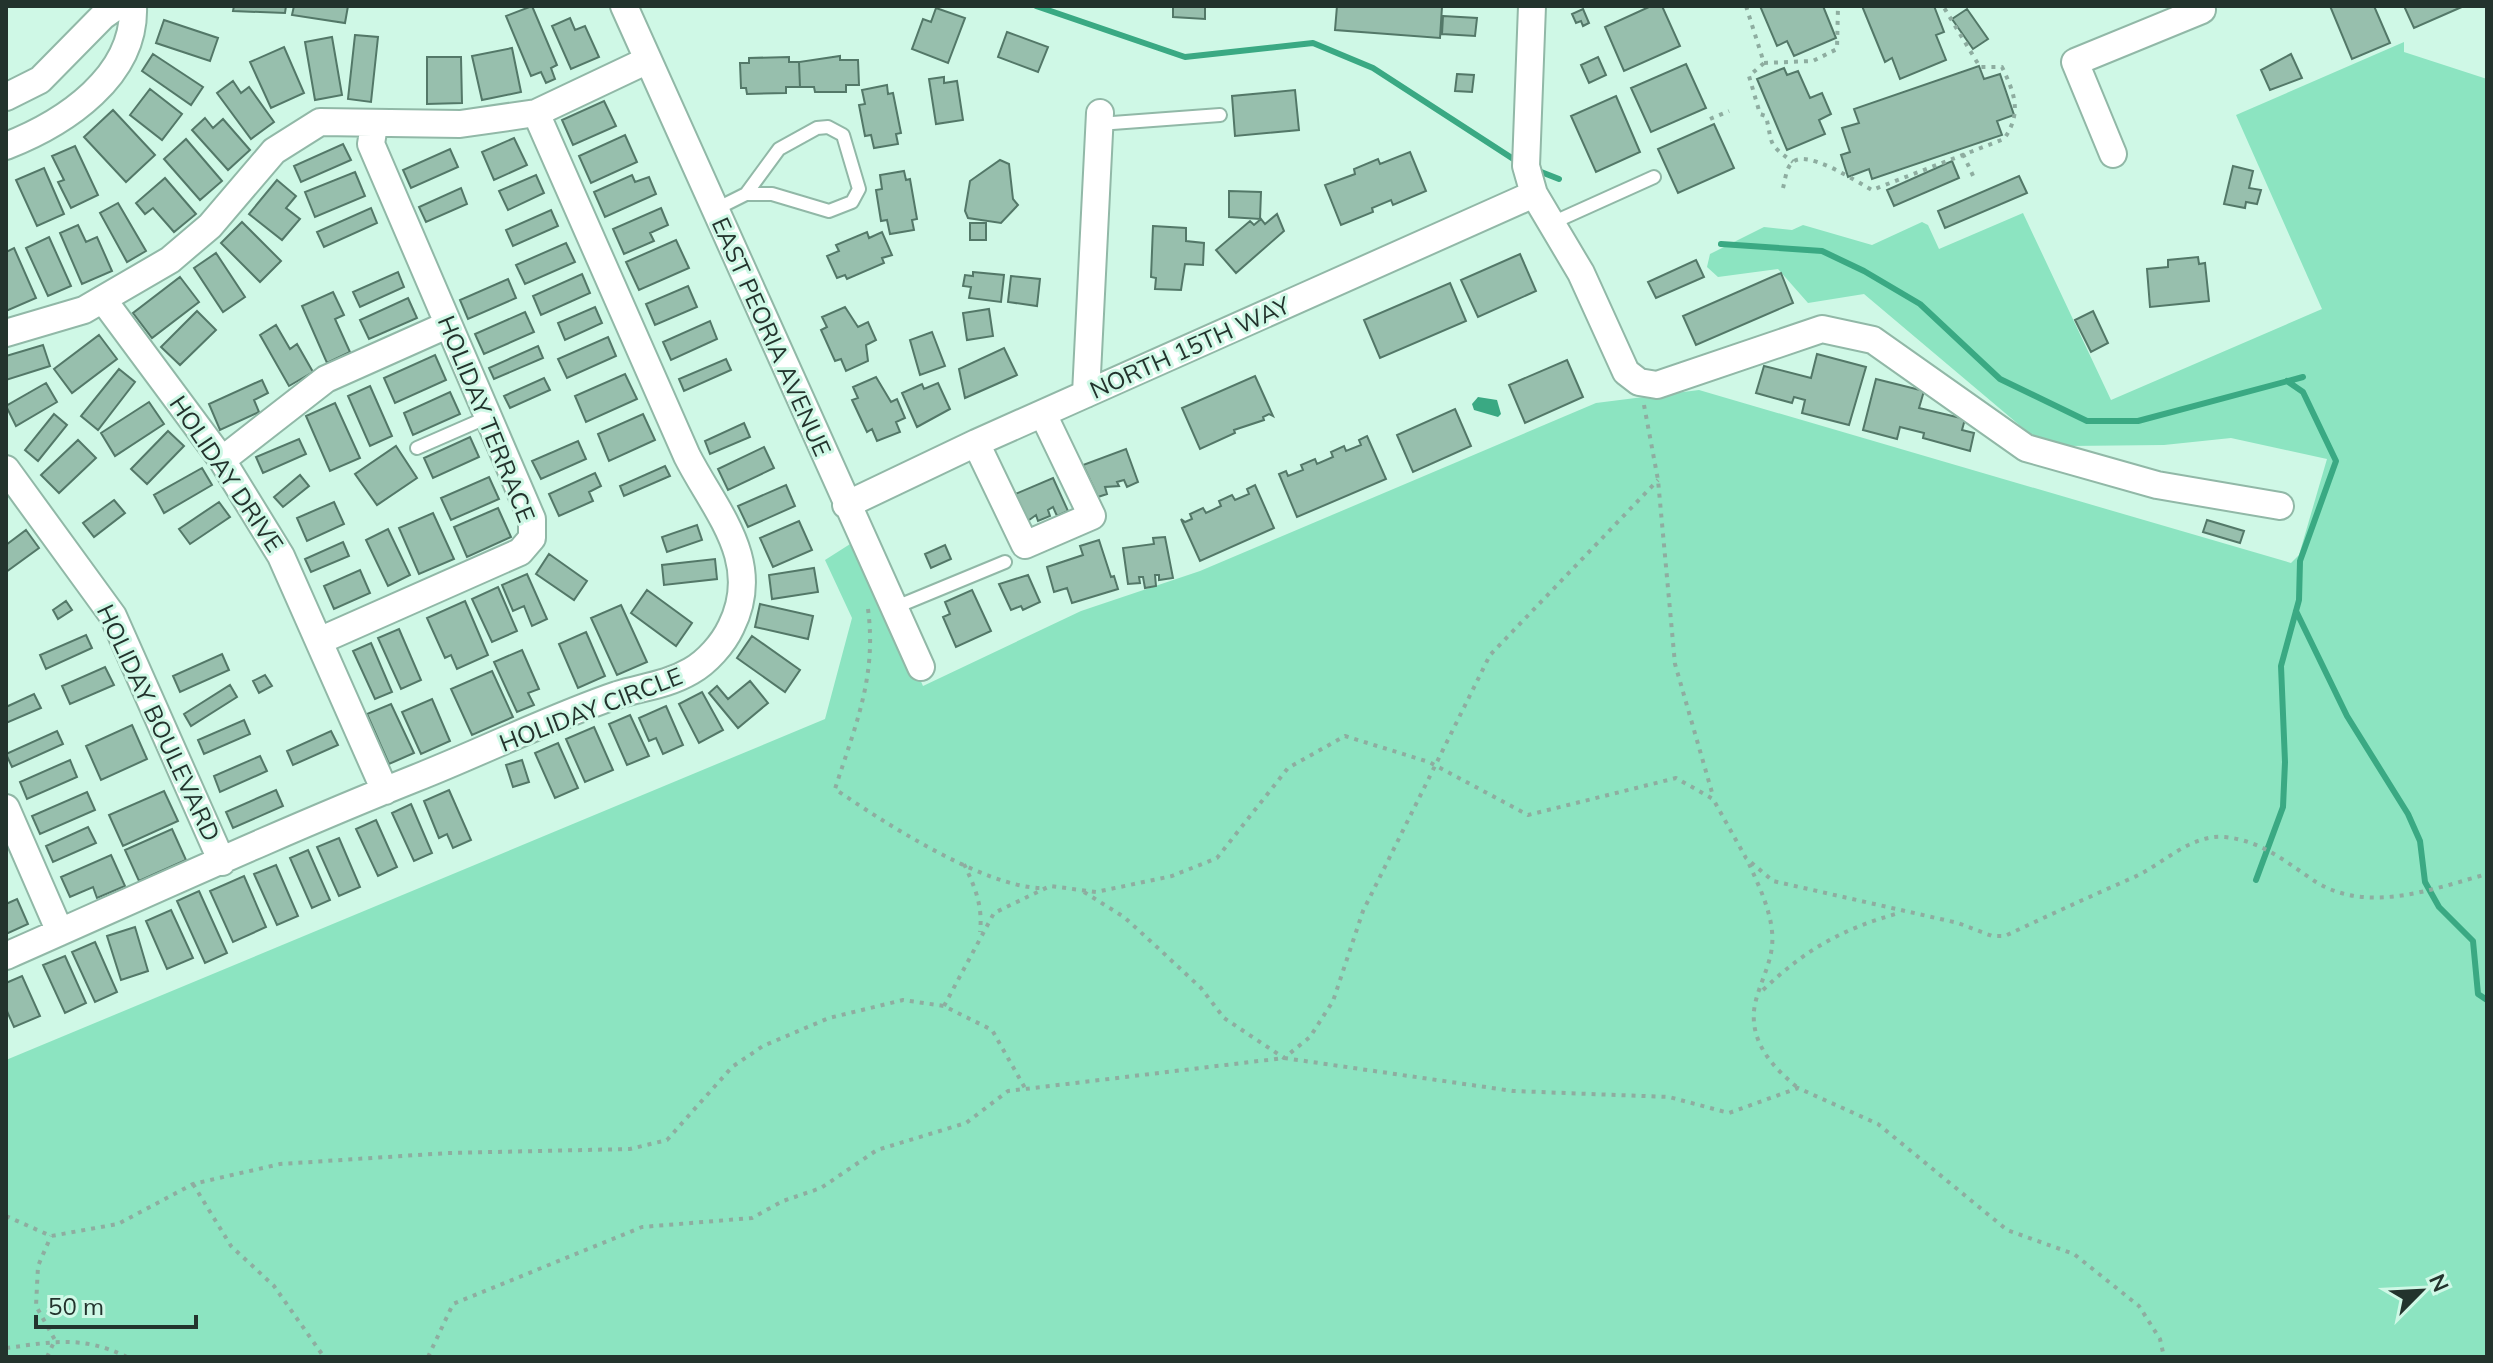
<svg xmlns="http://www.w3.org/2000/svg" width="2493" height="1363" font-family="Mulish,sans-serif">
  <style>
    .green { fill: #8ce4c1 }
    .water { fill: #3aa983 }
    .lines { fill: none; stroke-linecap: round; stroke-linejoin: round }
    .stream { stroke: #3aa983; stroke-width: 6 }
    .building { fill: #97bfad; stroke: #537868; stroke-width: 2 }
    .lane-casing { stroke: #91b8a7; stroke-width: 16 }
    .street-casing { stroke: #91b8a7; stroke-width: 30 }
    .path { stroke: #8eada0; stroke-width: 4; stroke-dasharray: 4 6; stroke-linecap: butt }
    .lane { stroke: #fff; stroke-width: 12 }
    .street { stroke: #fff; stroke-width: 26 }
    .labels { text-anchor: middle; stroke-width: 6; stroke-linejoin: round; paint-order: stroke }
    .street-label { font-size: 24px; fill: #23332d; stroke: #cff8e6 }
  </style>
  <rect width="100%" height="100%" fill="#cff8e6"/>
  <path class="green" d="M2404 42V52L2487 79V1357H6V1060L825 719 852 618 825 560 858 539 923 686 1081 611 1200 571 1596 403 1699 390 2291 563 2299 555 2327 459 2231 438 2164 445 2068 446 2030 434 1864 294 1808 303 1778 269 1718 277 1707 267 1710 254 1764 227 1792 230 1803 225 1872 245 1922 222 1928 225 1939 249 2023 213 2111 400 2322 309 2236 115Z"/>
  <path class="water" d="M1478 397 1497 400 1501 414 1498 417 1474 410 1472 404Z"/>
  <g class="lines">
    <path class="stream" d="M1036 6 1185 57 1313 43 1373 68 1518 162
      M1536 170 1559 179
      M1721 244 1822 251 1864 271 1920 304 2000 379 2087 421H2138L2303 377
      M2296 611 2347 716 2408 814 2420 841 2425 882 2439 907 2473 941 2478 994 2487 1000
      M2256 880 2283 807 2285 762 2281 666 2299 600 2300 561 2336 461 2303 392 2287 381"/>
  </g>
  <path class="building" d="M234 6H286L285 13 233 11Z
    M294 6H348L345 23 292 15Z
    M532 6 557 65 551 68 555 79 546 83 541 72 531 76 506 16Z
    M1173 6H1205V19L1173 17Z
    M1337 6 1442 7 1440 38 1335 30Z
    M1651 6H1662L1680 46 1624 71 1605 27Z
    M1760 6H1823L1836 38 1794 56 1787 41 1777 46Z
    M1862 6H1934L1944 32 1936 35 1946 60 1900 79 1892 58 1885 62Z
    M2330 6H2374L2390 43 2352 59Z
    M2404 6H2464L2414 28Z
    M936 8 965 18 948 63 912 49 923 19 931 22Z
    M1583 9 1589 23 1583 26 1581 21 1576 23 1572 14Z
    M1967 9 1988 39 1973 49 1952 19Z
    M1443 16 1477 18 1475 36 1442 34Z
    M570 18 575 30 585 26 599 57 571 69 552 26Z
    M164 20 218 38 210 61 156 43Z
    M1007 32 1048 47 1038 72 998 57Z
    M355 35 378 37 371 102 348 99Z
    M332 37 342 95 315 100 305 42Z
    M284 47 304 93 271 108 250 62Z
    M512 48 521 92 482 100 472 56Z
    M153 54 203 87 191 105 142 71Z
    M2291 54 2302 78 2270 90 2261 70Z
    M840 56V60H858L859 85H846V92H815L814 87H800L799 62Z
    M427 57H461L462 103 427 104Z
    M789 57V62H799L800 87H786V93L747 94 746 88H741L740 63H749V58Z
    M1598 57 1606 75 1589 83 1581 65Z
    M1686 64 1706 108 1651 132 1631 88Z
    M1979 66 1984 79 2000 74 2014 115 1997 121 2002 135 1872 179 1869 169 1848 177 1841 155 1850 152 1842 128 1859 123 1854 109Z
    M1784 68 1787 75 1798 71 1810 98 1822 93 1831 114 1819 120 1825 134 1787 150 1757 79Z
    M1457 74 1474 75 1472 92 1455 91Z
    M944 77V83L957 81 963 120 936 124 929 79Z
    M233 81 241 93 249 87 274 122 251 139 217 93Z
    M887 85 888 94 893 93 901 133 896 134 898 144 874 148 871 135 865 136 859 105 865 104 862 90Z
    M150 89 182 114 162 140 130 115Z
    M1295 90 1299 130 1235 136 1232 96Z
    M1616 96 1640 152 1596 172 1571 116Z
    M604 101 616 126 573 145 562 120Z
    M113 110 155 155 126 182 84 137Z
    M205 118 213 128 223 119 250 150 228 170 192 130Z
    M1714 124 1734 168 1678 193 1658 149Z
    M625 135 637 162 591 183 579 156Z
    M514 138 527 165 494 180 482 152Z
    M186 139 222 181 200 200 164 159Z
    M343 144 351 160 301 182 294 166Z
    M75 146 98 195 71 208 58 182 64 180 52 156Z
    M450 149 458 167 411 188 403 170Z
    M1410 152 1426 191 1393 205 1391 200 1372 208 1373 212 1341 225 1325 185 1355 174 1354 169 1378 159 1380 164Z
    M1000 160 1009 164 1013 199 1018 205 1001 223 968 218 965 211 970 181Z
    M1952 161 1959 178 1894 206 1887 190Z
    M2233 166 2253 171 2249 188 2261 190 2257 204 2246 202 2245 208 2224 204Z
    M44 168 64 214 37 226 16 180Z
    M904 171 906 180 910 179 917 219 912 220 914 230 890 234 887 220 881 221 876 190 882 189 880 175Z
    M355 172 365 196 315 217 305 192Z
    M536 175 544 193 508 210 499 191Z
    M632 175 635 182 649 177 656 194 605 217 594 192Z
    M2019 176 2027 193 1945 228 1938 211Z
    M165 178 196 214 174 232 153 208 145 214 136 203Z
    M277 180 296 196 286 208 300 219 282 240 249 214Z
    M461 188 467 204 426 222 419 207Z
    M1229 191 1261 192 1260 219 1229 217Z
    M118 203 146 251 127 262 100 213Z
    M371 208 377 223 324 247 317 232Z
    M661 208 668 225 650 233 654 241 624 254 613 229Z
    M551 210 558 226 513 246 506 230Z
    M1277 214 1284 231 1236 273 1216 250 1250 221 1254 225 1261 219 1265 224Z
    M242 222 281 261 260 282 221 243Z
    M970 223H986V240H970Z
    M78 225 86 242 97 237 112 271 82 284 60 233Z
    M1153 226 1186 228V241L1204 243 1203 265 1185 264 1181 290 1155 289 1156 278 1151 277Z
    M867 232 869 238 882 232 892 255 882 258 884 263 847 279 845 275 837 278 827 256 839 251 836 245Z
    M49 237 71 286 48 296 26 248Z
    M676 240 689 268 639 290 626 262Z
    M566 243 575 262 525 284 516 265Z
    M14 248 36 298 6 311V252Z
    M216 253 245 297 223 312 194 268Z
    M1520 254 1536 291 1478 317 1461 280Z
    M2198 257 2199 264 2205 263 2209 301 2150 307 2147 269 2168 267V260Z
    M1696 260 1704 277 1656 298 1648 282Z
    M398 272 404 287 360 307 353 292Z
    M973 272 1004 275 1001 302 969 298 971 287 963 286 965 275 973 276Z
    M1781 273 1793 303 1696 345 1683 316Z
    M582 274 590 293 541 315 533 296Z
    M1011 276 1040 279 1037 306 1008 302Z
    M180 277 199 302 152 338 133 313Z
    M508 279 516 298 468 319 460 300Z
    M1450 283 1466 321 1380 358 1364 320Z
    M688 286 697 307 655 325 646 304Z
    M333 292 344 315 335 319 350 352 327 363 302 306Z
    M408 298 417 318 369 339 360 320Z
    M595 307 602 323 565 340 558 323Z
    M845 307 858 327 868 322 876 340 866 345 868 361 846 371 841 359 835 361 821 330 827 327 822 317Z
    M989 309 993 336 967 340 963 313Z
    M197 311 216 330 180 365 161 347Z
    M2093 311 2108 343 2091 352 2075 320Z
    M525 312 534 332 484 354 475 334Z
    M710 321 717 339 671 360 663 342Z
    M276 325 290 349 297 344 313 372 289 386 260 335Z
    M932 332 945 366 920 375 910 340Z
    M99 335 117 359 72 393 54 369Z
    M608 337 616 356 567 378 558 359Z
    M43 345 50 366 6 380V356Z
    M538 346 543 358 494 379 489 368Z
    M1004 348 1017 375 965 398 959 369Z
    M1817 354 1866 367 1849 425 1802 413 1805 400 1794 397 1792 403 1756 393 1764 366 1811 378Z
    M435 355 446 380 395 403 384 378Z
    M726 359 731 370 684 391 679 379Z
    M1567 360 1583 397 1525 423 1509 385Z
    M119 369 135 382 98 430 81 416Z
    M625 374 637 399 586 422 575 396Z
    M1255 376 1273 416 1269 414 1263 417 1264 420 1234 430 1235 433 1200 449 1182 408Z
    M876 377 891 402 897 399 905 418 896 422 900 432 877 441 872 429 867 432 852 400 858 398 853 387Z
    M544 378 550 390 510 408 504 396Z
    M1876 379 1924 391 1919 408 1965 419 1962 430 1974 433 1970 451 1923 438 1924 433 1900 427 1897 439 1863 430Z
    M262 380 268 393 254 400 259 412 220 430 209 404Z
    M46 383 57 402 16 426 6 406Z
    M938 383 950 409 917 427 902 393 922 384 924 389Z
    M370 386 392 436 370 446 348 396Z
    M450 392 460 414 413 435 404 413Z
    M149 402 164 424 115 456 101 433Z
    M335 403 360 458 330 471 306 416Z
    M1455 409 1471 446 1413 472 1397 435Z
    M54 414 67 425 38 461 25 450Z
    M643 414 655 440 609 461 598 434Z
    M744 423 750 437 710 454 705 441Z
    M168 431 184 446 147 484 131 469Z
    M1367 436 1386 479 1297 517 1279 474 1286 471 1288 476 1303 470 1301 465 1315 459 1317 464 1333 457 1331 452 1344 446 1346 451 1361 445 1359 440Z
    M470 437 479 457 433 478 424 458Z
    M299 439 306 454 263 473 256 457Z
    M78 440 96 458 59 493 41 475Z
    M578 441 586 459 541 479 532 461Z
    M396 446 417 478 377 505 355 474Z
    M764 447 774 468 728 490 718 469Z
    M1126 449 1138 482 1127 487 1124 480 1117 482 1119 486 1105 487 1107 494 1098 497 1083 465Z
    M665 466 670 476 624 496 620 486Z
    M202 468 212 485 164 513 154 495Z
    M595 473 601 486 589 492 593 501 559 516 549 494Z
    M300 475 309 486 283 507 274 497Z
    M489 477 499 499 451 520 441 498Z
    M1053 478 1068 511 1057 516 1053 507 1048 510 1050 516 1038 521 1036 515 1025 523 1013 495Z
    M786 485 795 506 748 527 738 506Z
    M1255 485 1274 528 1200 561 1181 519 1185 522 1192 519 1190 514 1203 508 1206 513 1221 506 1219 501 1232 495 1235 500 1249 494 1247 489Z
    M114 500 125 513 94 537 83 523Z
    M219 502 230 517 190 544 179 529Z
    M334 502 344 524 307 541 297 518Z
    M498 508 511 537 467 557 454 527Z
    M433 513 454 559 419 574 399 528Z
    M2207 520 2244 531 2240 543 2203 532Z
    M799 521 812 550 773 567 760 538Z
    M697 525 702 540 667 552 662 537Z
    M388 529 410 575 388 586 366 540Z
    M26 530 39 548 6 572V545Z
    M1165 537 1173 578 1159 580V575H1155L1156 586 1145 588 1143 577H1139L1140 583 1128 584 1123 548 1154 544 1153 538Z
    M1099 540 1111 577 1114 576 1118 589 1072 603 1067 588 1054 592 1047 567 1083 555 1080 546Z
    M343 542 349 556 311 572 305 559Z
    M945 545 951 559 931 568 925 554Z
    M549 554 587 581 574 600 536 574Z
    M715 559 717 579 664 585 662 565Z
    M814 568 818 592 772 599 769 575Z
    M360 570 370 593 334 609 324 586Z
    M527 574 547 619 532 626 524 606 513 611 502 585Z
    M1028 575 1040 602 1023 610 1021 606 1011 610 999 584Z
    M498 587 517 631 492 642 472 599Z
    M647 590 692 623 676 646 631 613Z
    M972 590 991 631 956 647 943 617 950 614 945 602Z
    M66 601 72 610 58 619 53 610Z
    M465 601 488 655 457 669 451 655 445 658 427 618Z
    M760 604 813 616 808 639 755 627Z
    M621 605 647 662 617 675 591 618Z
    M399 629 421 680 401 689 378 638Z
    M586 632 605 676 578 688 559 644Z
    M86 635 92 648 46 669 40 655Z
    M752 636 800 670 785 692 737 658Z
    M371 643 392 692 375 699 353 651Z
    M522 650 539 689 528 693 534 705 517 712 494 662Z
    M222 654 229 670 180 692 173 676Z
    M105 667 114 685 70 704 62 686Z
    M492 671 513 717 472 735 451 689Z
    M265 675 272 686 259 693 253 681Z
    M750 681 768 703 738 728 709 693 717 686 728 699Z
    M230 685 237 697 191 726 184 714Z
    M702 692 723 730 699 743 679 704Z
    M34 694 41 708 6 723V707Z
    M432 699 450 741 421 754 402 712Z
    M391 704 414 753 389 764 367 714Z
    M666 706 683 745 663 754 656 738 649 741 639 718Z
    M630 715 649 756 627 765 609 724Z
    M244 720 250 734 204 754 198 740Z
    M132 725 147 759 101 780 86 746Z
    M594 727 613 770 585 782 566 739Z
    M57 731 63 744 12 767 6 754Z
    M331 731 338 745 293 765 287 751Z
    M558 743 578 788 555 798 535 753Z
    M260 756 267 771 220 792 214 776Z
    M70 760 77 777 27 799 20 782Z
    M522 760 529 782 513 787 506 765Z
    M276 790 283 806 233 828 226 812Z
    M449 790 471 840 453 848 447 834 439 838 424 801Z
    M164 791 178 821 123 846 109 815Z
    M87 792 95 810 40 834 32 816Z
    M411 804 432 853 414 861 392 813Z
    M376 820 397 867 378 876 356 829Z
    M88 827 96 843 53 862 46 846Z
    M172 829 186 860 139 881 125 850Z
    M339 838 360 887 339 896 317 847Z
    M308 850 330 900 312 908 290 858Z
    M111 855 125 886 97 898 93 887 70 897 61 877Z
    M276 865 298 916 277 925 254 874Z
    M244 876 266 927 233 942 210 891Z
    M199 891 227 953 205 963 177 901Z
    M17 899 28 924 6 934V904Z
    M171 910 193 958 167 969 146 921Z
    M135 927 148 971 121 980 107 936Z
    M95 942 117 992 95 1002 72 952Z
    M65 956 86 1003 65 1013 43 965Z
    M22 976 40 1016 14 1027 6 1009V983Z"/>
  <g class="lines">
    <g class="lane-casing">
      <path id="lane" d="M1099 124 1220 115
        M714 210 746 194 779 149 817 128 828 127 843 135 859 189 852 202 829 211 772 194H746
        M1552 223 1654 177
        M417 448 488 417
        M896 607 1005 562"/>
    </g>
    <g class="street-casing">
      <path id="street" d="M624 6 921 667
        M1532 6 1526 166 1534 194 1581 273 1626 372 1639 382 1657 385 1822 329 1873 340 2026 448 2157 485 2280 506
        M6 97 40 80 103 16 117 6
        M6 146C65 123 136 76 133 6
        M2113 154 2075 62 2202 10 2201 6
        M104 301 222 460 281 556 385 791
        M6 333 84 310 170 260 210 226 274 151 320 122 460 124 536 113 648 60
        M1086 394 1100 113
        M976 443 1025 545 1092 516 1043 414
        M222 460 326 379 447 325
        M6 469 113 616 222 862
        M846 505 976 443 1534 194
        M319 641 520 552 532 538V519L371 144 374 125
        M6 808 60 932
        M6 956C142 896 278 833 416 778 482 752 552 717 617 695 643 687 667 685 691 671 707 662 723 644 731 627 764 561 715 511 687 456L536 113"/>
    </g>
    <path class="path" d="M1746 6 1764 63 1749 76 1760 114 1766 116C1773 146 1767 143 1793 162
      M1764 63 1813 61 1837 49 1838 6
      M1710 119 1729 111
      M1963 154 1975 180
      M1783 188C1785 181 1786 169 1791 164 1803 146 1857 182 1872 190L2004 139C2022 113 2015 94 2002 67H1980L1943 6
      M1644 405 1658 480 1675 664 1713 796
      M868 609C877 677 855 726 835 789 883 822 982 886 1040 888
      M964 864C975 887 983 906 980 932
      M1749 864C1760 888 1775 919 1772 946 1770 968 1756 990 1754 1011 1751 1045 1775 1069 1798 1088
      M1084 892 1124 917 1158 948 1201 988 1224 1018 1284 1058 1310 1037 1333 1001 1363 911 1490 655 1658 480
      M1763 990C1806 949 1842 929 1899 913
      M944 1006 994 913 1050 886 1096 892 1172 876 1217 858 1288 768 1345 736 1429 762 1528 815 1676 778 1713 799 1746 858 1773 881 1958 923 1992 936H2005C2047 916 2089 897 2132 878 2163 865 2189 834 2225 837 2263 841 2287 863 2316 882 2368 914 2433 889 2487 874
      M193 1184 231 1246 274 1286 324 1357
      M6 1216 51 1236 118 1224 193 1184 280 1164 448 1153 630 1149 667 1140 732 1067 763 1046 829 1018 903 1000 944 1006 992 1030 1025 1088
      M6 1348C53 1342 82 1335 127 1357
      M47 1357 55 1340 36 1306 38 1266 51 1236
      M428 1357 453 1304 642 1227 752 1218 783 1201 821 1188 877 1150 966 1123 1008 1091 1284 1058 1513 1091 1669 1097 1729 1113 1798 1088 1878 1124 2007 1230 2074 1254 2139 1306 2160 1339 2164 1357"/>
    <use href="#lane" class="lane"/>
    <use href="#street" class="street"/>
  </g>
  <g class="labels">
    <g class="street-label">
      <text transform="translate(771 337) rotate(66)" y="8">EAST PEORIA AVENUE</text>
      <text transform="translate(1190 348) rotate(-24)" y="8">NORTH 15TH WAY</text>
      <text transform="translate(486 419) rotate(68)" y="8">HOLIDAY TERRACE</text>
      <text transform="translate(226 474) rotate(56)" y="8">HOLIDAY DRIVE</text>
      <text transform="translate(591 710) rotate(-21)" y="8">HOLIDAY CIRCLE</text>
      <text transform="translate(158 723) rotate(65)" y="8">HOLIDAY BOULEVARD</text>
    </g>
  </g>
  <rect width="2493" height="1363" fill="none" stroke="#23332d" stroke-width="16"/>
  <g transform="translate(2421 1291) rotate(66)" stroke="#cff8e6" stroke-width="6" paint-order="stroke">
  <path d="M0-6L14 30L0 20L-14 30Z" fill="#23332d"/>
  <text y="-12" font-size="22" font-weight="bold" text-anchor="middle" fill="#23332d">N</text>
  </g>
  <path d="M36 1315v12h160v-12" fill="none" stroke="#23332d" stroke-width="4"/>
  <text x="48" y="1315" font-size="24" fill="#23332d" stroke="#cff8e6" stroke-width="6" paint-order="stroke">50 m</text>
</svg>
